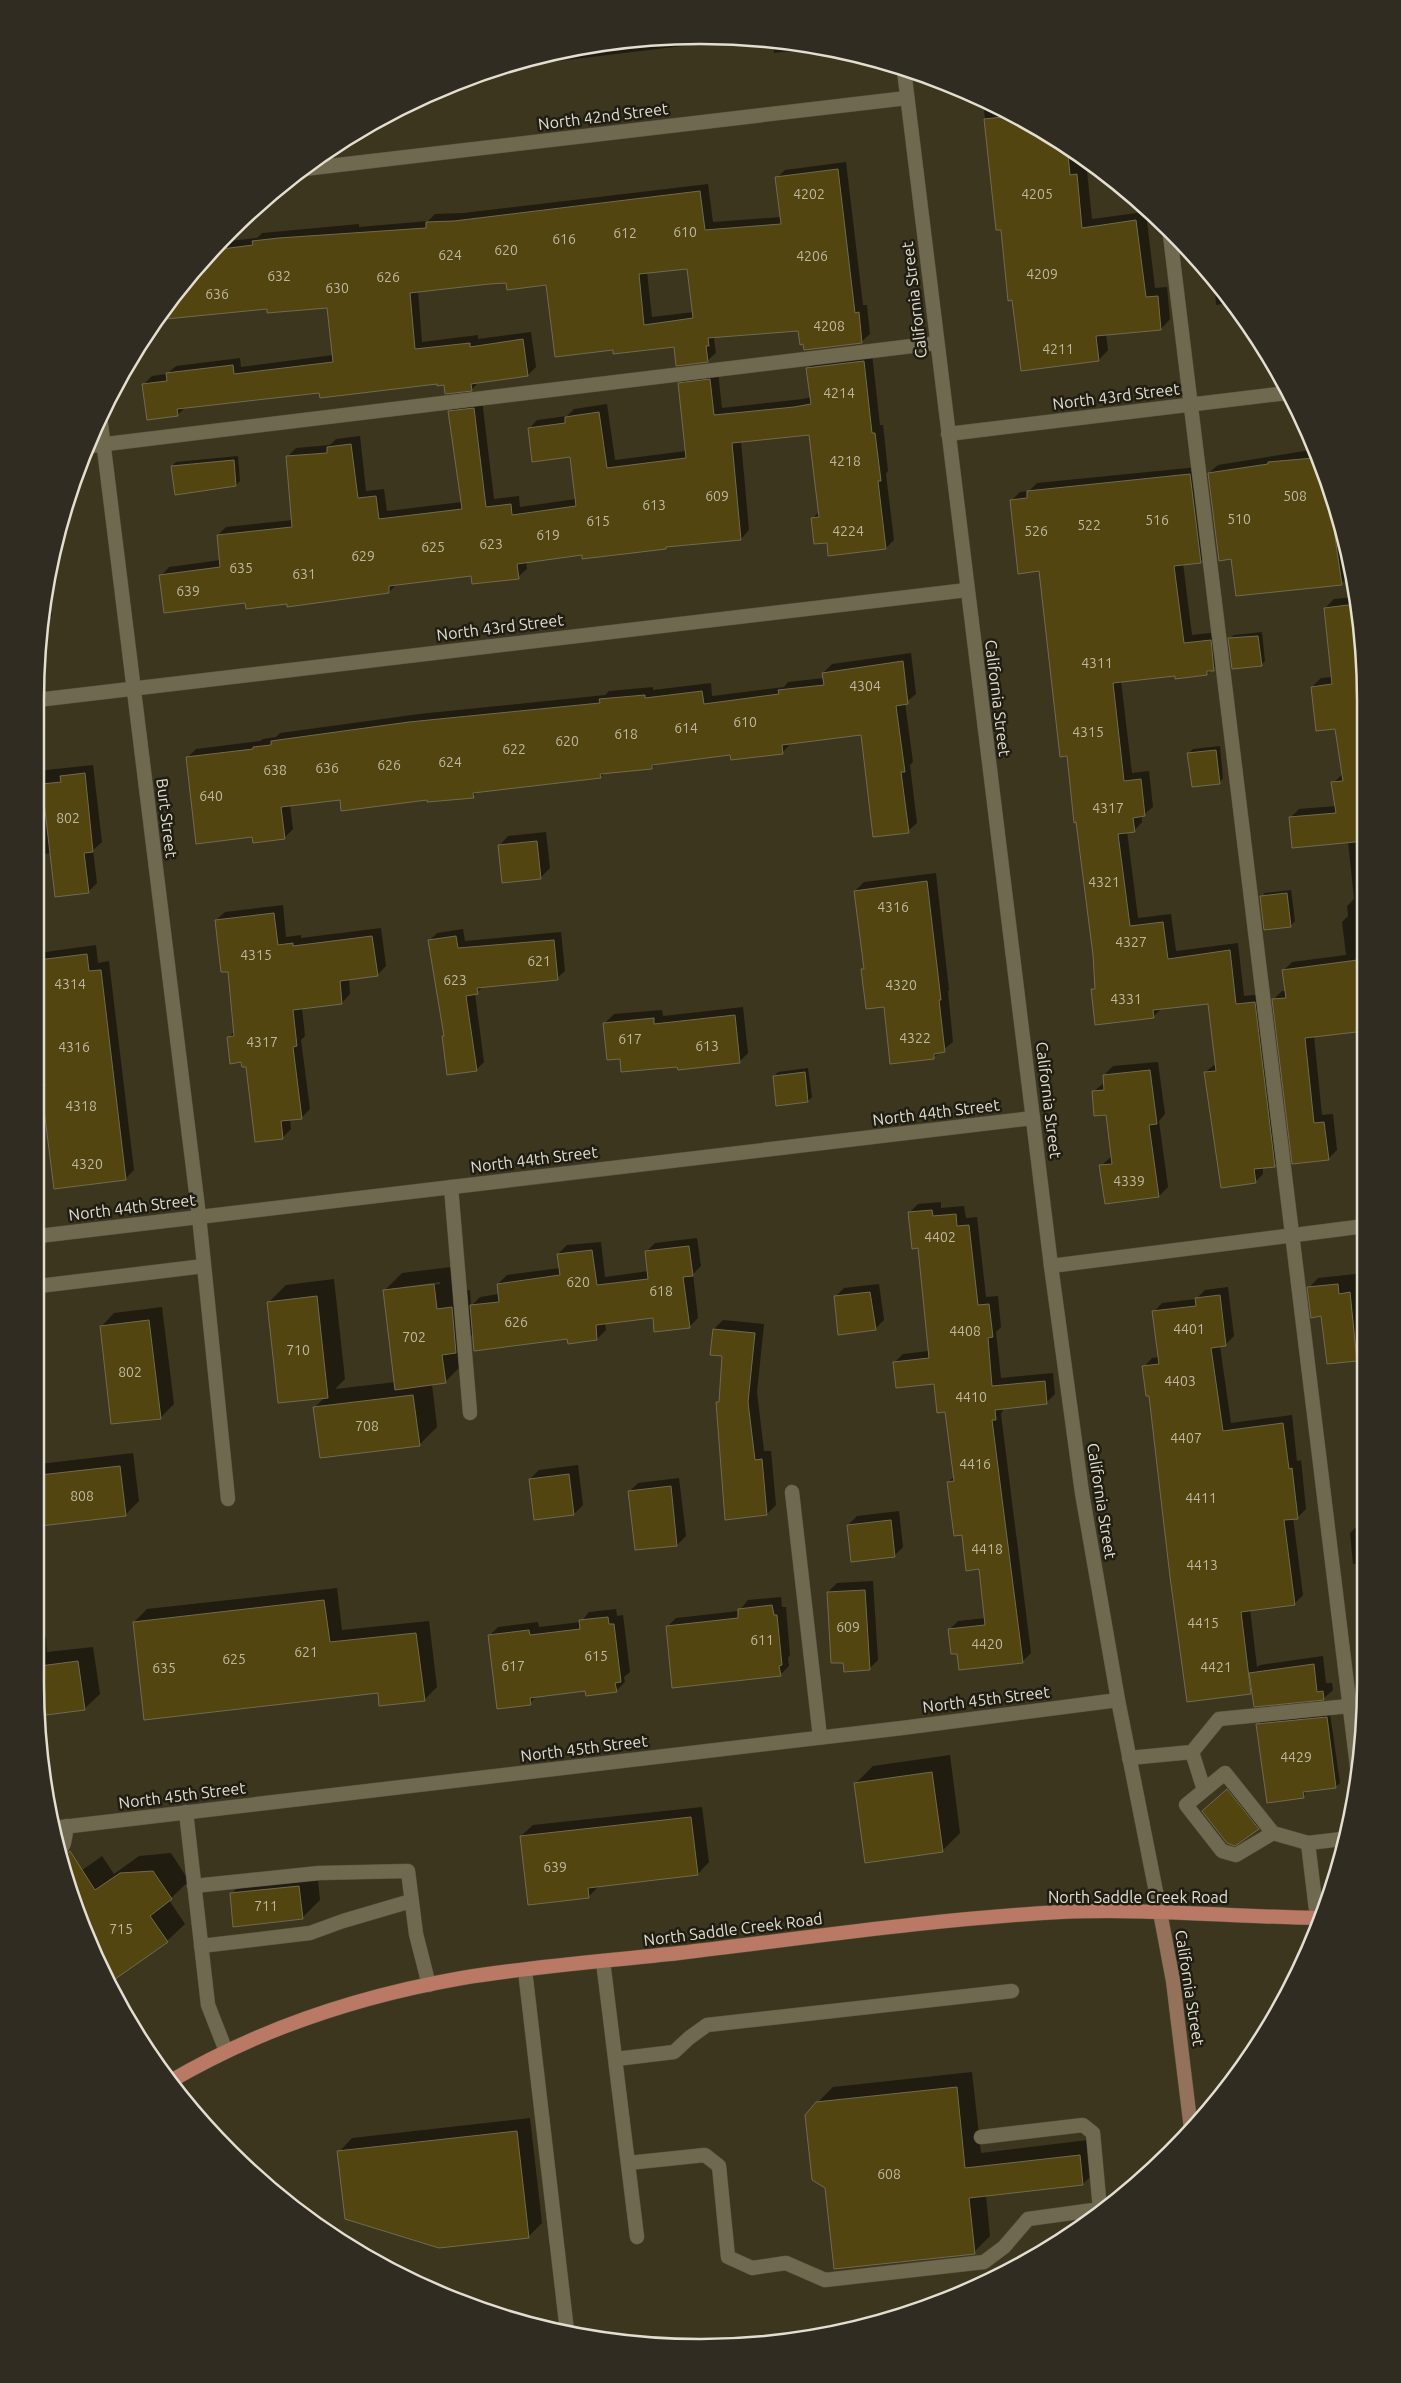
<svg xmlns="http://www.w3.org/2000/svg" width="1401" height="2383" font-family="Ubuntu,sans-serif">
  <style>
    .shadow { fill: #0007; fill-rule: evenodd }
    .building { fill: #524510; stroke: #716a51; fill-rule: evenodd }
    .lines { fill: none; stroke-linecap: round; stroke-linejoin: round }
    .service-casing { stroke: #58533f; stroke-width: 15 }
    .minor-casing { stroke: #58533f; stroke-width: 15 }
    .tertiary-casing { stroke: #58533f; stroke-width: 15 }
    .secondary-casing { stroke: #58533f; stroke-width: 15 }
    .primary-casing { stroke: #58533f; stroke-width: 15 }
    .service { stroke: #6f694f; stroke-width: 14 }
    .minor { stroke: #6f694f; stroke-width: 14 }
    .tertiary { stroke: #6f694f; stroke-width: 14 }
    .secondary { stroke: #94715a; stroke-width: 14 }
    .primary { stroke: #ba7964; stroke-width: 14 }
    .labels { text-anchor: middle; stroke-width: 5; stroke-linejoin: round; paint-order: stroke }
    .number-label { font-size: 14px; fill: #beb8a0 }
    .street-label { font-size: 16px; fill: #e2ded0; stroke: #201d13 }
    .rim { fill: none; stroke: #e2ded0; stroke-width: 2.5 }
  </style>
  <rect width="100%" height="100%" fill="#3c361e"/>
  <path class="shadow" d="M699 35 691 45 507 67 571 48Z
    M773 42 823 47 774 53Z
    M983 101 1070 147 1086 161 1092 219 1144 212 1146 213 1155 288 1167 287 1170 319 1161 329 1106 334 1108 350 1099 360 1002 228 997 229Z
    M846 162 863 305H867L870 334 861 342 799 330 717 336 714 339 716 353 707 361 675 346 614 349 547 284 507 282 418 290 422 342 478 335V339L531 332 536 367 528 375 479 382 471 390 438 383 320 392 186 407 177 415 144 384 152 376 167 374 176 366 240 358 241 367 333 355 328 307 268 308 158 318 220 242 257 238 262 233 359 224V227L428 221 435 214 463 213 708 184 713 222 781 217 777 178 785 170ZM688 267 694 312 652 317 647 272Z
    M1214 280 1230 303 1216 305Z
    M872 353 880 425H883L888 471 886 474 894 540 886 548 828 541 812 519 820 511 810 434 741 441 749 530 741 539 583 553 526 561 527 569 518 577 472 574 397 584 389 592 288 603 246 602 161 576 169 567 221 560 218 535 226 527 293 520 287 457 296 448 330 445 336 439 360 436 366 491 384 489 387 511 462 502 449 412 458 403 482 400 494 499 519 496 520 507 576 499 571 456 529 429 537 420 567 416 574 409 607 404 615 460 686 451 679 384 688 375 718 372 722 408 803 399 811 397 808 368 816 360Z
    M1311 450 1343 527 1349 575 1341 584 1232 558 1209 473 1218 465Z
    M238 456 240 481 236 485 172 466 176 462Z
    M1198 467 1209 553 1201 561 1183 563 1192 635 1219 632 1222 661 1207 674H1176L1121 681 1132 773 1149 771 1153 807 1142 816V822L1134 831H1127L1138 918 1171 914 1176 951 1238 943 1244 996 1263 994 1283 1157 1274 1165 1263 1167V1174L1255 1182 1205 1072 1216 1064 1209 1002 1162 1008 1154 1016 1092 990 1096 986 1094 955 1068 754 1040 570 1011 501 1020 492 1029 491 1037 483Z
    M49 594 52 616 43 624Z
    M1355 597 1365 657V1029L1314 1036 1322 1115 1333 1114 1337 1150 1328 1159 1293 1163 1273 1000 1282 991H1286L1283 971 1292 962 1346 955 1342 922 1348 916 1347 906 1354 899 1348 842 1290 818 1299 809 1336 806 1333 783 1343 774 1336 728 1312 687 1321 678 1332 677 1325 608 1334 599Z
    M1262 632 1265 661 1261 665 1229 639 1234 635Z
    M911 653 916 694 905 703 913 762 910 765 917 823 908 831 862 733 791 743 782 753 731 754 657 763 652 768 605 773 600 777 479 791 473 796 341 798 290 804 293 829 284 838 253 835 187 758 196 749 260 741 263 739 276 737 280 733 419 714 605 695 609 691 653 687V690L711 683 712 696 784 687 788 682 824 678 823 673 832 664Z
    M1220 746 1223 778 1219 783 1189 753 1193 749Z
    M93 765 102 842 93 850 97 883 88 892 51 853 37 855V771Z
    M546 832 550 868 541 877 500 845 508 836Z
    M936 873 949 990 948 991 953 1042 934 1057 885 1006 862 970 865 967 855 891 864 882Z
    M1291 890 1295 921 1290 926 1261 897 1265 893Z
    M283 905 286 937 301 935V938L381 928 386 966 377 975 349 979 350 994 342 1003 302 1008 305 1036 301 1040 310 1109 301 1118 290 1119 291 1129 282 1138 247 1065 228 1038 235 1031 229 970 216 920 225 912Z
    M463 929 465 941 561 932 565 971 557 978 485 985 475 994 484 1062 476 1070 443 1037 445 1035 430 940 437 933Z
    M96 945 98 963 109 961 134 1170 125 1179 55 1188 40 1070 43 1067 38 1033V953Z
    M743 1007 748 1053 739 1062 621 1058 605 1023 614 1014 662 1010 663 1016Z
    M1158 1062 1165 1114 1159 1121 1168 1187 1159 1196 1101 1166 1112 1156 1107 1113 1093 1092 1104 1083V1075L1113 1066Z
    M808 1068 812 1097 808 1101 774 1076 778 1072Z
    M941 1202V1208L964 1206 966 1218 977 1217 986 1297 998 1296 1001 1327 996 1332 1001 1378 1053 1373 1055 1394 1046 1403 1004 1408 1001 1414 1031 1653 1022 1662 958 1652 949 1630 958 1621 986 1618 980 1568 963 1534 948 1482 955 1476 946 1410 935 1382 895 1362 903 1354 929 1351 919 1247 909 1213 918 1204Z
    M697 1238 701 1266 693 1274 698 1318 689 1327 654 1317 605 1323 606 1330 597 1339 473 1334 461 1346 463 1364 445 1382 432 1384 437 1427 419 1445 315 1407 325 1397 268 1303 286 1285 334 1279 345 1379 335 1389 396 1382 384 1291 402 1273 451 1267 454 1292 470 1290 471 1306 480 1297 499 1294 498 1284 507 1275 560 1268 558 1254 567 1245 601 1242 605 1277 649 1271 646 1252 655 1243ZM440 1282V1284L402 1289V1287Z
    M1365 1273V1408L1359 1359 1328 1362 1322 1315 1309 1288 1318 1278Z
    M879 1284 884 1320 875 1329 835 1297 844 1288Z
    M1228 1287 1234 1336 1225 1345 1220 1346 1231 1423 1292 1415 1297 1461 1301 1460 1306 1509 1297 1518H1293L1303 1595 1294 1604 1250 1609 1257 1667 1260 1665 1323 1656 1326 1683H1332L1333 1690 1324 1698 1253 1691 1251 1693 1188 1701 1150 1394 1144 1367 1152 1358 1159 1357 1154 1312 1162 1303 1196 1299 1205 1290Z
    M162 1307 174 1404 160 1418 101 1327 114 1313Z
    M723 1320 764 1324 757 1392 764 1451H771L776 1505 767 1514 726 1519 717 1402 720 1399 723 1354 714 1329Z
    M133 1453 139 1501 125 1515 40 1524V1464Z
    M578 1465 583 1505 574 1514 535 1519 530 1479 539 1470Z
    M679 1478 686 1536 677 1545 636 1549 629 1492 638 1483Z
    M899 1511 903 1547 894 1556 848 1525 857 1516Z
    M1365 1523V1563L1353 1564 1350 1533 1359 1524Z
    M873 1581 878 1660 869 1669 828 1592 837 1583Z
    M337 1588 342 1630 429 1621 437 1687 424 1700 134 1622 147 1609Z
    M781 1597 782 1607H786L790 1655 788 1658 789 1666 780 1675 667 1627 676 1618 739 1611 748 1600Z
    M616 1609 617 1616 623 1615 630 1672 624 1677 625 1682 616 1691 586 1690 538 1695 530 1703 489 1636 498 1627 538 1622 539 1627 581 1622 589 1612Z
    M40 1637H46L47 1652 93 1647 100 1694 84 1709 41 1710Z
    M1330 1713 1340 1783 1335 1787 1307 1790 1303 1797 1258 1725 1262 1720Z
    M950 1755 960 1833 942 1851 855 1784 873 1766Z
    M1231 1786 1262 1824 1258 1828 1208 1807Z
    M702 1807 709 1862 698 1874 599 1886 589 1896 521 1836 533 1825Z
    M171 1853 189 1881 169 1900 185 1924 167 1941 108 1983 70 1896 67 1881 102 1856 114 1874 139 1856Z
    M317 1869 320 1900 302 1918 231 1894 249 1876Z
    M972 2072 981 2153 1096 2139 1099 2168 1083 2184 986 2195 990 2236 974 2252 817 2103 833 2087Z
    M530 2118 542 2223 528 2237 339 2152 352 2138Z"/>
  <path class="building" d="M1012 116 1067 145 1070 175 1077 174 1082 228 1136 220 1146 297 1158 296 1161 330 1096 336 1099 361 1021 371 1012 300 1008 301 1001 230H996L984 119Z
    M838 169 855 313 859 312 862 343 804 350 803 344 800 345 798 331 708 338 709 346H706L708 362 676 366 674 347 613 354V350L555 357 546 285 507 290 506 283 489 284 410 293 415 349 470 343V347L523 339 528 376 471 384 472 391 445 394 444 385 437 386V384L320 398 319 393 177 409 178 416 147 420 142 384 167 381 166 373 233 365 234 374 333 362 327 308 267 313V309L156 320 214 250 253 245 252 241 279 238 426 228V222L454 221 700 191 705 230 781 224 775 177ZM687 269 693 318 644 325 639 274Z
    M864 361 872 433H875L881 481H878L886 549 828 556 827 543 814 544 811 518 819 517 809 435 732 443 741 540 666 547V549L582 559V555L517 564 519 579 472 584 471 576 389 586V593L287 607V604L246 609 245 603 164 613 159 575 220 567 217 535 292 527 286 456 327 453V447L351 444 358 498 376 496 379 519 462 509 448 411 474 408 486 507 511 504 512 515 576 506 570 457 532 462 528 428 565 423V417L599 412 607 468 686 458 678 383 710 379 714 415 794 407 811 404 806 368Z
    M1314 458 1343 528 1334 530 1342 585 1236 596 1231 559 1219 561 1208 473 1268 464V462Z
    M234 460 236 486 175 495 171 466Z
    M1190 474 1201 563 1174 566 1184 643 1211 640 1214 671H1207V675L1175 679V676L1113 683 1124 781 1141 779 1145 816 1133 818 1135 832 1118 834 1130 926 1163 922 1168 959 1230 950 1236 1004 1255 1002 1275 1167 1254 1169 1256 1183 1221 1188 1204 1072 1216 1071 1208 1004 1153 1010 1154 1018 1095 1025 1091 989H1095L1093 955 1076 822 1074 823 1067 756 1060 757 1039 571 1018 574 1010 500 1027 498V491Z
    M1356 604 1365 657V841L1292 848 1289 817 1336 813 1331 782 1343 781 1335 729 1316 731 1311 687 1332 684 1324 608Z
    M1258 636 1262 666 1232 669 1228 638Z
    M903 661 908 704 896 706 905 772H901L909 833 873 837 861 735 782 745 783 754 731 760 730 755 652 765V769L600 774 601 778 473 793 474 798 427 802V800L341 811 340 800 281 807 285 839 253 843 252 837 196 844 186 757 253 749V747L271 745V741L409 722 600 703 599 699 645 695V698L702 691 704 704 779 694 778 690 824 685 822 673Z
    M1216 750 1220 784 1192 787 1187 753Z
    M85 773 93 852 84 853 89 893 55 897 42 784 61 782 60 776Z
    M537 841 541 879 502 883 498 845Z
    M927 881 941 1000H939L945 1052 934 1054V1059L890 1064 884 1007 866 1009 861 969H864L854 891Z
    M1287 893 1291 927 1264 930 1260 896Z
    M274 913 278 945 293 943V946L372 936 378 976 340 981 342 1004 293 1010 297 1046 293 1047 302 1119 281 1121 283 1139 255 1142 246 1067H242L241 1062 230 1064 227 1037 234 1036 228 972H221L215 920Z
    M456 936 458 948 554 940 558 980 477 988 478 994 466 996 477 1071 447 1075 442 1036H444L428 940Z
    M87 954 89 971 101 970 126 1180 54 1189 41 1086H45L38 1037V960Z
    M1365 959V1031L1305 1038 1314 1123 1324 1122 1329 1160 1292 1164 1272 999 1286 998 1282 970Z
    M735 1015 740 1063 678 1070 677 1067 621 1072 620 1059 607 1060 603 1023 654 1018V1024Z
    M1150 1070 1157 1124 1149 1125 1159 1197 1105 1204 1099 1165 1112 1164 1106 1115 1094 1116 1092 1091 1104 1090 1103 1075Z
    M805 1072 808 1102 776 1106 773 1076Z
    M932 1210 933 1216 956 1214 957 1226 969 1225 978 1305 989 1304 993 1337 988 1338 992 1386 1045 1381 1047 1404 995 1410 996 1420H992L1023 1663 959 1670 957 1654H951L948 1629 985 1625 979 1569 966 1571 962 1535 954 1536 947 1482 954 1481 945 1412 937 1413 934 1384 896 1388 893 1362 929 1358 918 1248 912 1249 908 1212Z
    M689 1246 693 1276 683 1277 690 1328 654 1332 653 1318 596 1325 597 1340 568 1344 567 1339 474 1351 470 1305 499 1302 497 1284 560 1275 557 1254 592 1250 597 1285 648 1279 645 1251Z
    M434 1284 437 1309 452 1307 456 1353 442 1355 446 1383 395 1390 383 1290Z
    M1338 1284 1339 1294 1350 1292 1357 1361 1327 1364 1321 1316 1311 1318 1307 1287Z
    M870 1292 876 1330 838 1335 834 1296Z
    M1220 1295 1226 1346 1211 1348 1223 1431 1283 1423 1289 1469 1292 1468 1298 1519 1284 1520 1295 1605 1241 1612 1251 1694 1187 1702 1170 1577 1149 1396H1146L1142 1366 1159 1364 1152 1311 1196 1306 1195 1298Z
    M317 1296 328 1398 278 1403 267 1302Z
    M149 1320 161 1419 111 1424 100 1326Z
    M713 1329 755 1333 748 1402 755 1460 762 1459 767 1515 725 1520 716 1402H719L722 1356 710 1355Z
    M413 1395 420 1446 320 1458 313 1407Z
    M120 1466 126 1516 40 1526V1475Z
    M569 1474 574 1515 534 1520 529 1479Z
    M671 1486 677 1546 635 1550 628 1491Z
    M891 1520 895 1557 851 1562 847 1525Z
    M865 1590 870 1670 844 1672 843 1663H831L827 1592Z
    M324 1600 330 1642 416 1633 425 1701 379 1706 378 1693 144 1720 133 1622Z
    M772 1605 774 1615H777L782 1665 779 1666 781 1676 672 1688 666 1626 738 1618V1609Z
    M608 1617 609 1624H614L621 1682 615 1683 617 1692 586 1696 585 1691 530 1698 531 1705 497 1709 488 1635 529 1630 530 1635 580 1629 579 1620Z
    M78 1661 85 1710 46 1715 40 1666Z
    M1314 1664 1317 1692 1323 1691 1324 1700 1254 1707 1249 1673Z
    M1327 1717 1336 1788 1303 1792 1304 1798 1267 1803 1256 1724Z
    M932 1772 943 1852 865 1863 854 1783Z
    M1227 1789 1259 1829 1235 1846 1227 1843 1202 1811Z
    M691 1817 698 1875 588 1888 589 1898 528 1905 520 1836Z
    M70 1851 95 1890 120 1873 153 1871 172 1899 150 1916 168 1942 108 1984 70 1896 62 1859Z
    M299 1886 303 1919 233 1927 230 1893Z
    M957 2087 965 2168 1080 2155 1083 2185 969 2198 975 2254 834 2269 825 2188 812 2180 805 2115 816 2102Z
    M517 2131 529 2238 439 2248 345 2219 337 2151Z"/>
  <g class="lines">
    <g class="service-casing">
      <path id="service" d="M1170 235 1357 1766
        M90 446 937 343
        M451 1187 470 1413
        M199 1216 228 1499
        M39 1286 204 1266
        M792 1492 820 1737
        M1129 1758 1192 1752
        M1204 1790 1192 1752 1219 1719 1349 1706
        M1273 1833 1225 1773 1186 1805 1222 1851 1236 1855 1273 1833 1308 1843
        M60 1851 64 1843 67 1826
        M194 1886 319 1873 408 1871 416 1934 429 1985
        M1317 1918 1308 1843 1342 1839
        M201 1946 310 1933 343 1921 411 1901
        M603 1961 637 2237
        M525 1970 567 2331
        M616 2059 674 2052 689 2038 707 2025 1012 1991
        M981 2137 1083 2125 1093 2133 1100 2209
        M628 2163 705 2155 719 2166 728 2257 752 2268 786 2263 825 2280 984 2262 1004 2247 1028 2219 1108 2208"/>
    </g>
    <g class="minor-casing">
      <path id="minor" d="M304 169 907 98
        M101 424 199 1216
        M948 434 1287 393
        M37 700 967 590
        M39 1236 1033 1118
        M1051 1266 1365 1226
        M54 1828 902 1728 1118 1700"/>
    </g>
    <g class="tertiary-casing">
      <path id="tertiary" d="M904 70 1051 1266 1082 1493 1118 1700 1160 1912
        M186 1812 208 2005 226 2051"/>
    </g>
    <g class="secondary-casing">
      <path id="secondary" d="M1160 1912 1173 1981 1191 2129"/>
    </g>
    <g class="primary-casing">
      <path id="primary" d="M169 2082C259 2029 359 1996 462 1978 534 1966 607 1961 679 1953 806 1938 933 1919 1061 1912 1147 1908 1234 1917 1320 1918"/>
    </g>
    <use href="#service" class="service"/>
    <use href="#minor" class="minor"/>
    <use href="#tertiary" class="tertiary"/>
    <use href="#secondary" class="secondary"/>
    <use href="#primary" class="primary"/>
  </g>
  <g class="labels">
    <g class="number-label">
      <text x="809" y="199">4202</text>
      <text x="1037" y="199">4205</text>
      <text x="685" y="237">610</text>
      <text x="625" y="238">612</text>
      <text x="564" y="244">616</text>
      <text x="506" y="255">620</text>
      <text x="450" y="260">624</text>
      <text x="812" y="261">4206</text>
      <text x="1042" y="279">4209</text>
      <text x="279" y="281">632</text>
      <text x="388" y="282">626</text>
      <text x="337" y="293">630</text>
      <text x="217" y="299">636</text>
      <text x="829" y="331">4208</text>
      <text x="1058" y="354">4211</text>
      <text x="839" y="398">4214</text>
      <text x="845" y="466">4218</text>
      <text x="717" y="501">609</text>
      <text x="1295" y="501">508</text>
      <text x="654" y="510">613</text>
      <text x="1239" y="524">510</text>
      <text x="1157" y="525">516</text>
      <text x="598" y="526">615</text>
      <text x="1089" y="530">522</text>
      <text x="848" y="536">4224</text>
      <text x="1036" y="536">526</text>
      <text x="548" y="540">619</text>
      <text x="491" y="549">623</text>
      <text x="433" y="552">625</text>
      <text x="363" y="561">629</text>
      <text x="241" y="573">635</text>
      <text x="304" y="579">631</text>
      <text x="188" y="596">639</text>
      <text x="1097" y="668">4311</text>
      <text x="865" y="691">4304</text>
      <text x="745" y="727">610</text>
      <text x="686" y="733">614</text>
      <text x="1088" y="737">4315</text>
      <text x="626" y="739">618</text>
      <text x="567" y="746">620</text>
      <text x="514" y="754">622</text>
      <text x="450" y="767">624</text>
      <text x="389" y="770">626</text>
      <text x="327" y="773">636</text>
      <text x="275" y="775">638</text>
      <text x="211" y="801">640</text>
      <text x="1108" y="813">4317</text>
      <text x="68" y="823">802</text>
      <text x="1104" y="887">4321</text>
      <text x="893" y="912">4316</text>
      <text x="1131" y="947">4327</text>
      <text x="256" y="960">4315</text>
      <text x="539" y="966">621</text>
      <text x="455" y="985">623</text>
      <text x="70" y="989">4314</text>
      <text x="901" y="990">4320</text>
      <text x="1126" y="1004">4331</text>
      <text x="915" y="1043">4322</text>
      <text x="630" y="1044">617</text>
      <text x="262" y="1047">4317</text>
      <text x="707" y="1051">613</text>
      <text x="74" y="1052">4316</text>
      <text x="81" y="1111">4318</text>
      <text x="87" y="1169">4320</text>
      <text x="1129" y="1186">4339</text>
      <text x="940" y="1242">4402</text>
      <text x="578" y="1287">620</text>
      <text x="661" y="1296">618</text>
      <text x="516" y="1327">626</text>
      <text x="1189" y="1334">4401</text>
      <text x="965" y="1336">4408</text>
      <text x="414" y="1342">702</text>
      <text x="298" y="1355">710</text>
      <text x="130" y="1377">802</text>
      <text x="1180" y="1386">4403</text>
      <text x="971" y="1402">4410</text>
      <text x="367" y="1431">708</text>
      <text x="1186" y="1443">4407</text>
      <text x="975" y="1469">4416</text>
      <text x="82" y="1501">808</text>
      <text x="1201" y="1503">4411</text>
      <text x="987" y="1554">4418</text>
      <text x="1202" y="1570">4413</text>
      <text x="1203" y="1628">4415</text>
      <text x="848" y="1632">609</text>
      <text x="762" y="1645">611</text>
      <text x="987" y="1649">4420</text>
      <text x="306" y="1657">621</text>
      <text x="596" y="1661">615</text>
      <text x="234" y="1664">625</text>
      <text x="513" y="1671">617</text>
      <text x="1216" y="1672">4421</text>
      <text x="164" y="1673">635</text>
      <text x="1296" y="1762">4429</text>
      <text x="555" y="1872">639</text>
      <text x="266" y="1911">711</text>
      <text x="121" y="1934">715</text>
      <text x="889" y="2179">608</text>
    </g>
    <g class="street-label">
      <text transform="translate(603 116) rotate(-7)" y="6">North 42nd Street</text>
      <text transform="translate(914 300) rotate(-97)" y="6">California Street</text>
      <text transform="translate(1116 396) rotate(-7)" y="6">North 43rd Street</text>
      <text transform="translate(500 627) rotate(-7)" y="6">North 43rd Street</text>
      <text transform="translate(998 698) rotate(83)" y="6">California Street</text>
      <text transform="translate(167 818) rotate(83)" y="6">Burt Street</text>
      <text transform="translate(1049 1100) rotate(83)" y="6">California Street</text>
      <text transform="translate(936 1112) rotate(-7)" y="6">North 44th Street</text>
      <text transform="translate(534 1159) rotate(-7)" y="6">North 44th Street</text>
      <text transform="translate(132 1207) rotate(-7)" y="6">North 44th Street</text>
      <text transform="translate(1102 1501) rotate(81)" y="6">California Street</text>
      <text transform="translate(986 1699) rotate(-7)" y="6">North 45th Street</text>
      <text transform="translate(584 1748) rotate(-7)" y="6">North 45th Street</text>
      <text transform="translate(182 1795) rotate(-7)" y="6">North 45th Street</text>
      <text x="1138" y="1903">North Saddle Creek Road</text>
      <text transform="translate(733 1929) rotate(-7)" y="6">North Saddle Creek Road</text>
      <text transform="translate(1190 1988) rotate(81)" y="6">California Street</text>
    </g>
  </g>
  <path d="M0 0H1401V2383H0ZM700 44H701A656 656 0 0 1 1357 700V1683A656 656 0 0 1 701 2339H700A656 656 0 0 1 44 1683V700A656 656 0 0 1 700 44Z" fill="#302c22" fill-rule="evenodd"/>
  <path class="rim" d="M700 44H701A656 656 0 0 1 1357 700V1683A656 656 0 0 1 701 2339H700A656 656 0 0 1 44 1683V700A656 656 0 0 1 700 44Z"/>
</svg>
